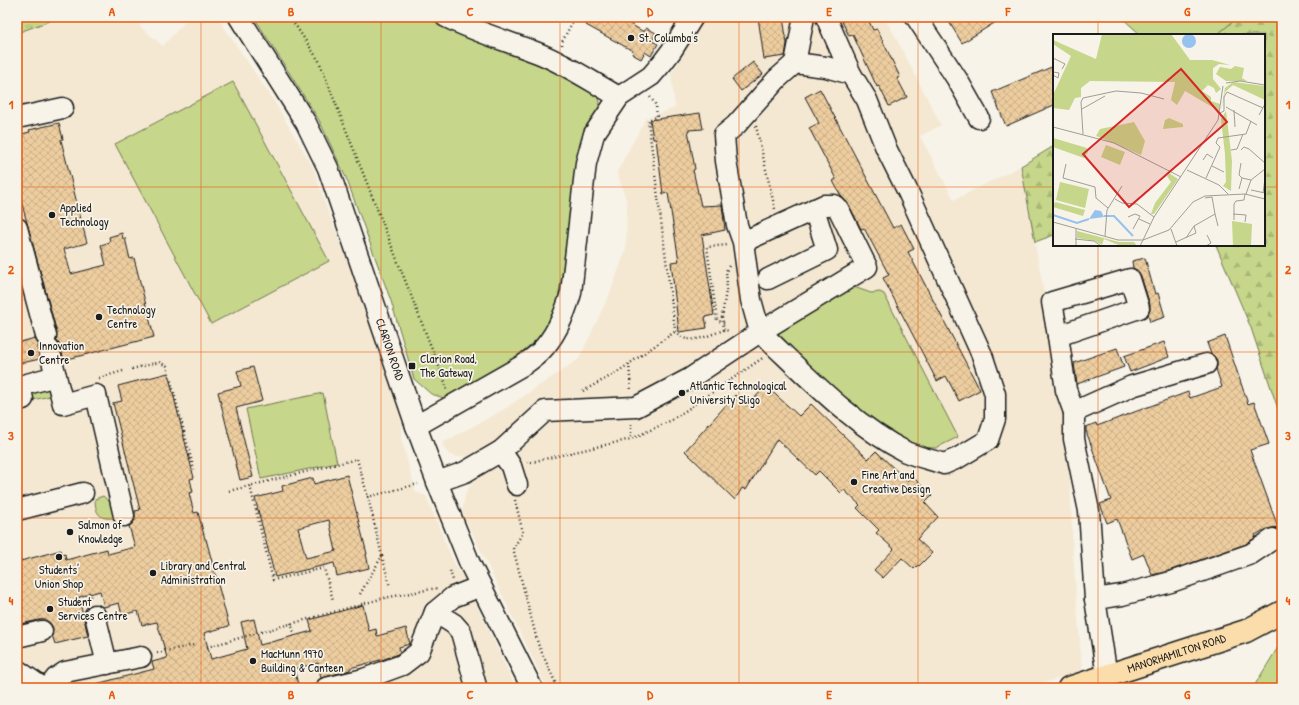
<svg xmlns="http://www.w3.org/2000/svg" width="1299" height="705" font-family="'Patrick Hand',sans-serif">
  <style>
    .built { fill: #f4e8d2 }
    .grass { fill: #c6d68a; stroke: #717953 }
    .forest { fill: url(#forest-firs); stroke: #717953 }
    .park { fill: url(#park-tufts); stroke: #717953 }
    .building { fill: url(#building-cross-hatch); stroke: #1c1c1c; fill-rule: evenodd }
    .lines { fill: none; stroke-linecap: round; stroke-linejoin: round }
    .minor-casing { stroke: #1c1c1c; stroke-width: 23 }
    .highway-casing { stroke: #1c1c1c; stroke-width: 25 }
    .path { stroke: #1c1c1c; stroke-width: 2.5; stroke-dasharray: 1 3; stroke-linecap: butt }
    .minor { stroke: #f7f3e8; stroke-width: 20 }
    .highway { stroke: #fbddab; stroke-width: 22 }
    .grid { fill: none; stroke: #e8590c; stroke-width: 1; stroke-opacity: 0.55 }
    .poi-dot { fill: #1c1c1c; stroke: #f7f3e8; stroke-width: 1.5 }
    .labels { text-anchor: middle; stroke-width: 3.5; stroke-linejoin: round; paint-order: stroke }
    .poi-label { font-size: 12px; fill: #1c1c1c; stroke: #f7f3e8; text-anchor: start }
    .street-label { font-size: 12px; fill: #1c1c1c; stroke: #f7f3e8 }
    .inset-river { fill: none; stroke: #95c2ef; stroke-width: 2 }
    .inset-road { fill: none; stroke: #9f9d96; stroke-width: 1 }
    .view { fill: #d62828; fill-opacity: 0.15; stroke: #d62828; stroke-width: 2 }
    .inset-edge { fill: none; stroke: #1c1c1c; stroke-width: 2 }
    .neatline { fill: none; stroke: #e8590c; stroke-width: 1.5 }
    .grid-label { font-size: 13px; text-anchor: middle; font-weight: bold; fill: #e8590c }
  </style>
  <defs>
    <pattern id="forest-firs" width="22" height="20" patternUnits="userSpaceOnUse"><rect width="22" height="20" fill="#c6d68a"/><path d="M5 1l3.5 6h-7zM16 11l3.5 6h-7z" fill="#aab776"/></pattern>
    <pattern id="park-tufts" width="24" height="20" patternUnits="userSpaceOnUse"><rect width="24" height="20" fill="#c6d68a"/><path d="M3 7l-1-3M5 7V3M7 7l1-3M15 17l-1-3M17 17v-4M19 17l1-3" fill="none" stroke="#aab776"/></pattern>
    <pattern id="building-cross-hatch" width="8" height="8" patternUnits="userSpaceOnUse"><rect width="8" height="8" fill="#edcd9f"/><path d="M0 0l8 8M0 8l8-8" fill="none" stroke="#cbaf88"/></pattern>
  </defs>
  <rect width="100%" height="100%" fill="#f7f3e8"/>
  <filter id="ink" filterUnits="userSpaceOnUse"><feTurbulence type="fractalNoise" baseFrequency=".025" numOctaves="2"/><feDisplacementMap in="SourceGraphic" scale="8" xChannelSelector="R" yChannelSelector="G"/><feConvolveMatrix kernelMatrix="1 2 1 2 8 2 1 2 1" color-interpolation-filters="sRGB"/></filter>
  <g filter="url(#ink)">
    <path class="built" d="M17 17H148L139 26 163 46 189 17H217L272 98 313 167 326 206 351 270 380 354 402 423 401 438 416 492 426 496 453 561 465 580 516 688H17Z
      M703 17H884L894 34 941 125 920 136 954 200 1021 166 1053 344 1069 454 1073 554 1082 670 1030 688H547L462 512 466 492 476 478 466 456 457 457 448 454 442 443 503 410 579 359 611 291 626 249 627 203 617 172 646 118 675 108 671 74 690 42Z"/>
    <path class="grass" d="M254 17H433L492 45 542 66H548L549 69 552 70 556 69 593 92 599 97 600 103 574 184 564 263 556 311 547 328 535 341 512 360 444 398 431 394 414 379 391 301 347 180 319 120Z
      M1121 17H1238L1217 35H1141Z
      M233 82 329 261 211 324 115 144Z
      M848 285 871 293 880 292 884 294 958 437 936 448 906 447 865 420 773 333Z
      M54 380 58 394 33 400 29 386Z
      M323 393 337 463 261 479 246 409Z
      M103 496 110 502 115 503 123 516C107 520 95 521 95 499Z
      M1282 643V688H1253L1280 644Z"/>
    <path class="forest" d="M1238 17H1282V421L1251 328 1216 245H1264V35H1217Z
      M1054 146V235L1035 242 1021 166Z"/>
    <path class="park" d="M17 17H53L52 20 17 33Z"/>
    <path class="building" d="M590 17H618L644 32 646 28 656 33 652 41 658 44 651 56 645 52 641 59 632 54 633 51 586 25Z
      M758 17H783L787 44 785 56 764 59Z
      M840 17H867L873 30 877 29 900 77 897 78 907 97 889 106 879 86 877 87 853 35 849 36Z
      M946 17H1004L962 43Z
      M753 62 763 74 741 91 732 79Z
      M1054 66V105L1006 126 992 92Z
      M820 89 893 228 901 224 914 249 908 252 980 390 959 401 946 376 937 381 883 278 889 275 864 228 861 229 849 205 841 196 833 181 836 179 809 128 819 123 805 97Z
      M700 113 703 129 688 130 695 169 693 170 701 206 722 205 725 230 702 235 714 315 705 317 707 328 679 332 671 262 679 261 668 193 663 194 656 139H653L650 120Z
      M59 123 63 139 61 140 87 243 64 249 71 274 106 265 101 245 110 242 109 237 122 233 123 239 125 238 130 259 134 258 154 337 64 360 60 346 56 340 57 333 17 186V135L30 132 29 130Z
      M1145 258 1155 294 1158 293 1165 317 1150 322 1148 315 1150 310V305L1141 276 1138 271 1133 268 1132 261Z
      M1225 336 1248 404 1254 402 1269 444 1250 450 1278 527 1267 529 1255 535 1256 537 1246 544 1168 571 1152 575 1144 554 1132 559 1117 519 1107 523 1100 504 1111 500 1086 431V427L1096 423 1097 426 1188 392 1190 398 1222 387 1216 369 1217 366V360L1214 356 1211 354 1207 343Z
      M35 338 39 345 38 351 40 359 17 364V343Z
      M1164 342 1169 357 1130 372 1124 356Z
      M1117 348 1124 367 1077 384 1074 363Z
      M253 367 262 401 236 408 253 477 240 480 218 392 241 386 237 371Z
      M168 373 194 478 190 479 193 492 189 493 194 513 198 512 205 539H206L229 626 204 633 211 659 247 649 241 622 254 619 260 645 312 631 309 620 363 605 369 631 376 629 377 636 406 628 410 644 399 647 400 652 396 655 384 659 350 668V670L321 678 318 663 294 669 299 688H97L96 684 154 669 152 662 167 658 157 622 142 625 138 611 122 615 119 603 104 607 100 591 79 597 88 636 55 644 52 635 53 628 50 623 46 620H39L17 625V562L61 550 62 555 65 554 66 560 107 549 108 554 135 547 129 526 132 524 135 520V511L140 510 113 403 122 401 118 386Z
      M766 386 799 416 811 404 868 459 876 451 907 481 912 476 932 496 925 503 938 517 917 539 932 553 919 566 918 565 914 569 902 558 883 578 874 570 894 549 876 533 879 530 857 508 860 505 844 490 841 493 819 471 815 475 777 439 746 490 742 488 735 500 685 451 735 395 747 406Z
      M347 475 367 554H366L369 568 337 576 334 563 275 577 255 498 283 491 282 486 313 478 314 484ZM329 520 336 551 306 558 298 528Z"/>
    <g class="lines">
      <g class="minor-casing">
        <g id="minor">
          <path id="s1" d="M239 17 306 123 328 168 416 426 437 482 470 564 532 688"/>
          <path d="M446 17C476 32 507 41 538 53 566 64 592 82 619 97"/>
          <path d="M826 17 851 74"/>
          <path d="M916 17 957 79 979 118"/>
          <path d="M795 63 804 17"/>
          <path d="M17 118 63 108"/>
          <path d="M17 228 46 336"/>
          <path d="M768 279 827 250 814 209"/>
          <path d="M1130 279 1139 308 1058 336 1052 302Z"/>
          <path d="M1058 336 1066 390 1074 412"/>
          <path d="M49 349 63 404 96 395 124 516"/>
          <path d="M23 399 20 386 56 376"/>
          <path d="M416 426 525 364C530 360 536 356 540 352 556 336 565 314 571 293L586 163 594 134 619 97 651 76 663 62 672 50 693 17"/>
          <path d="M501 451 511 466 517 485"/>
          <path d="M437 482 465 472 501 451 545 411 636 407 689 379 760 332C805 374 851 424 906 452 918 457 932 460 944 464L958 458 988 440 995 419V394L982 355 909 194 886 148 867 100 851 74 826 67 795 63 777 79 736 125 724 135 726 161 737 225 743 242 751 300 760 332 867 267 839 210 834 205H824L743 242"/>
          <path d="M17 510 83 493"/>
          <path d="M1095 599 1122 595 1171 582 1251 554 1273 539"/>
          <path d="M435 612 454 624 461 632 476 686"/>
          <path d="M95 615 107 664"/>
          <path d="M17 637 42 631"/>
          <path d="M17 670 43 688"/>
          <path d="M1107 676 1095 599 1089 511 1074 439V412L1132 386 1206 364"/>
          <path d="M48 688 56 678 65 672 141 657"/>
          <path d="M326 688 364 679 402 665 419 652 435 612 453 597 481 586"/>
        </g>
      </g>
      <g class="highway-casing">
        <g id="highway">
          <path id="s2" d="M1069 688 1246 631 1282 612"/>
        </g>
      </g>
      <path class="path" d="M290 17 319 61 445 382 447 391
        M562 45V42L575 17
        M650 97 656 105 657 117 648 120 675 329C685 349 708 335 724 330
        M756 126 775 209
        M729 266 726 271 727 284 722 317 724 330 730 331
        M724 323 717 320 707 247 727 245
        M629 364 631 391
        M132 369 159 362 167 366 194 470
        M99 378 123 371
        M583 391 616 373 676 331
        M631 424V439
        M527 463 631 439 672 420 764 357
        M250 486 273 580 324 568 333 600
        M229 491 357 459 368 497
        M515 500 523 533 513 548 538 644 556 684 549 687
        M382 556 368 497 418 484
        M450 571 453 580
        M89 592 91 599
        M360 594 382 556 390 587
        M291 623 294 632
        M207 647 384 598 437 588
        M157 653 194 645"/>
      <use href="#minor" class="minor"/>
      <use href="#highway" class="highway"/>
    </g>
  </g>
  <path class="grid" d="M201 17V688M381 17V688M560 17V688M739 17V688M918 17V688M1098 17V35M17 187H1054M1264 187H1282M1098 245V688M17 352H1282M17 518H1282"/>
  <g class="poi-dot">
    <circle cx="631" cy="38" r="4"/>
    <circle cx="52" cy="215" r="4"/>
    <circle cx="99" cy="317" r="4"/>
    <circle cx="31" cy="353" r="4"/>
    <rect x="408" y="362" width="8" height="8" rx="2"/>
    <circle cx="682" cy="393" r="4"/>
    <circle cx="854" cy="482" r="4"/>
    <circle cx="70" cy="532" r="4"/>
    <circle cx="59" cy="557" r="4"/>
    <circle cx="153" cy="573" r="4"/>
    <circle cx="50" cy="609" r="4"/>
    <circle cx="253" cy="661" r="4"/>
  </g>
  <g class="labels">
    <g class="poi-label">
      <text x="639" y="42">St. Columba's</text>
      <text x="60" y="212">Applied<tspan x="60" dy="14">Technology</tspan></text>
      <text x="107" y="314">Technology<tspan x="107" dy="14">Centre</tspan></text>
      <text x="39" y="350">Innovation<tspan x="39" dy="14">Centre</tspan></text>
      <text x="420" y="363">Clarion Road,<tspan x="420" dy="14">The Gateway</tspan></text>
      <text x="690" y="390">Atlantic Technological<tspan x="690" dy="14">University Sligo</tspan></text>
      <text x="862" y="479">Fine Art and<tspan x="862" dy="14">Creative Design</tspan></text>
      <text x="78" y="529">Salmon of<tspan x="78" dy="14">Knowledge</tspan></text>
      <text x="161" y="570">Library and Central<tspan x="161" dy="14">Administration</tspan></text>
      <text x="59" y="574" text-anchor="middle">Students'<tspan x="59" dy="14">Union Shop</tspan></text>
      <text x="58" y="606">Student<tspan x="58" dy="14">Services Centre</tspan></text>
      <text x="261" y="658">MacMunn 1970<tspan x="261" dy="14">Building &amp; Canteen</tspan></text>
    </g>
    <g class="street-label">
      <text dy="4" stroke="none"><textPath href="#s1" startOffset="367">CLARION ROAD</textPath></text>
      <text dy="4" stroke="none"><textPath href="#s2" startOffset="113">MANORHAMILTON ROAD</textPath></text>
    </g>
  </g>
  <g transform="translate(1053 34)">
    <rect width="212" height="212" fill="#f7f3e8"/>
    <path d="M49 0H118L137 26H159L177 31 166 30 160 34V45L168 55 163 59 161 54 125 36 123 48 37 47 28 54V63L22 64 16 76 0 74V61L18 22 0 10V6L43 25ZM182 32 191 34 189 44 194 47H173L163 40 167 33 178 35ZM180 48 212 52V66L180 51 172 58 168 77 172 54ZM173 77 179 127 178 157 170 152 173 148 172 120 168 85ZM116 84 130 90V93L110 95 112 86ZM81 88 92 107 88 121 43 102 47 95ZM53 111 72 118 67 131 48 123ZM116 139 125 145 101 180H98L102 169 118 148 114 142ZM7 148 36 155 32 174 3 166ZM2 168 32 176 30 182 0 173ZM179 187 199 190 198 212H180ZM24 197 66 208H81L84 212H68L51 205 49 211 42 207 24 204Z" fill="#c6d68a"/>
    <path d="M125 35 155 51 149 57 158 63V67L167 70 166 77 132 57 124 71 118 66Z" fill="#c6d68a"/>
    <path d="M0 104 34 114 35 118 31 124 0 113Z" fill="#c6d68a"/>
    <path d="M129 7a7 7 0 1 1 14 0a7 7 0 1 1-14 0ZM42 176 48 177 51 183 36 185Z" fill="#95c2ef"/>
    <path class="inset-river" d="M0 181 24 189 36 185M51 182H61L80 202"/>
    <path class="inset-road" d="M0 24 12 30 9 35M0 38 6 39 5 44 0 41M173 49 187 47 212 51M173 73 204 91M29 75 52 62M181 76 182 93M167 79 171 77V63L174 58 210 74M206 81 212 70M0 93 61 109 128 143M30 100 28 68 30 64 63 57 88 59 111 65M178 116 184 115 190 100M188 116 191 113 196 115 212 129M150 126 154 120 160 124M188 129 186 141 189 144M13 130 10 144 42 153 43 164 55 174M159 132 171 138M134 136 166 151 175 160M153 144 167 113 163 109 165 104 193 100 198 87M186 155 189 144 198 146M198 156 212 159M210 159 212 145M193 160 198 146 212 135M62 165 69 169 84 170 101 183M162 180 165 192M180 180 193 181 192 188M75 183 82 180 87 182 80 195M86 185 97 190M181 186V170L183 167 191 166 192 160M0 188 65 206H90L101 183 165 86 170 52M23 195V211M118 195 124 212M52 202 54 176 69 152M133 204 141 192M22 205 41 207 48 212M123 208 143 199 141 192 162 180 159 163 152 164M87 212 90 206 116 196 140 168 152 162 192 160 212 165M153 212 158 209 154 201"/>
    <path class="view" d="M128 35 174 88 76 173 30 120Z"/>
    <rect width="212" height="212" class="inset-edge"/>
  </g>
  <rect width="1299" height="705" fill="none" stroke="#f7f3e8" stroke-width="44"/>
  <rect x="22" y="22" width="1255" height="661" class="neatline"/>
  <g class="grid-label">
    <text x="112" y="16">A</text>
    <text x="291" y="16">B</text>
    <text x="470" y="16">C</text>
    <text x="650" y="16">D</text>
    <text x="829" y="16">E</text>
    <text x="1008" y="16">F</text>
    <text x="1187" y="16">G</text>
    <text x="11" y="109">1</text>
    <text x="1288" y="109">1</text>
    <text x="11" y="274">2</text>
    <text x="1288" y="274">2</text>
    <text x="11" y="440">3</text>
    <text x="1288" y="440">3</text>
    <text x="11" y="605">4</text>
    <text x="1288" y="605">4</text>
    <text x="112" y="699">A</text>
    <text x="291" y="699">B</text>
    <text x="470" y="699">C</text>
    <text x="650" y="699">D</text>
    <text x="829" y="699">E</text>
    <text x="1008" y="699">F</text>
    <text x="1187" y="699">G</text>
  </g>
</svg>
